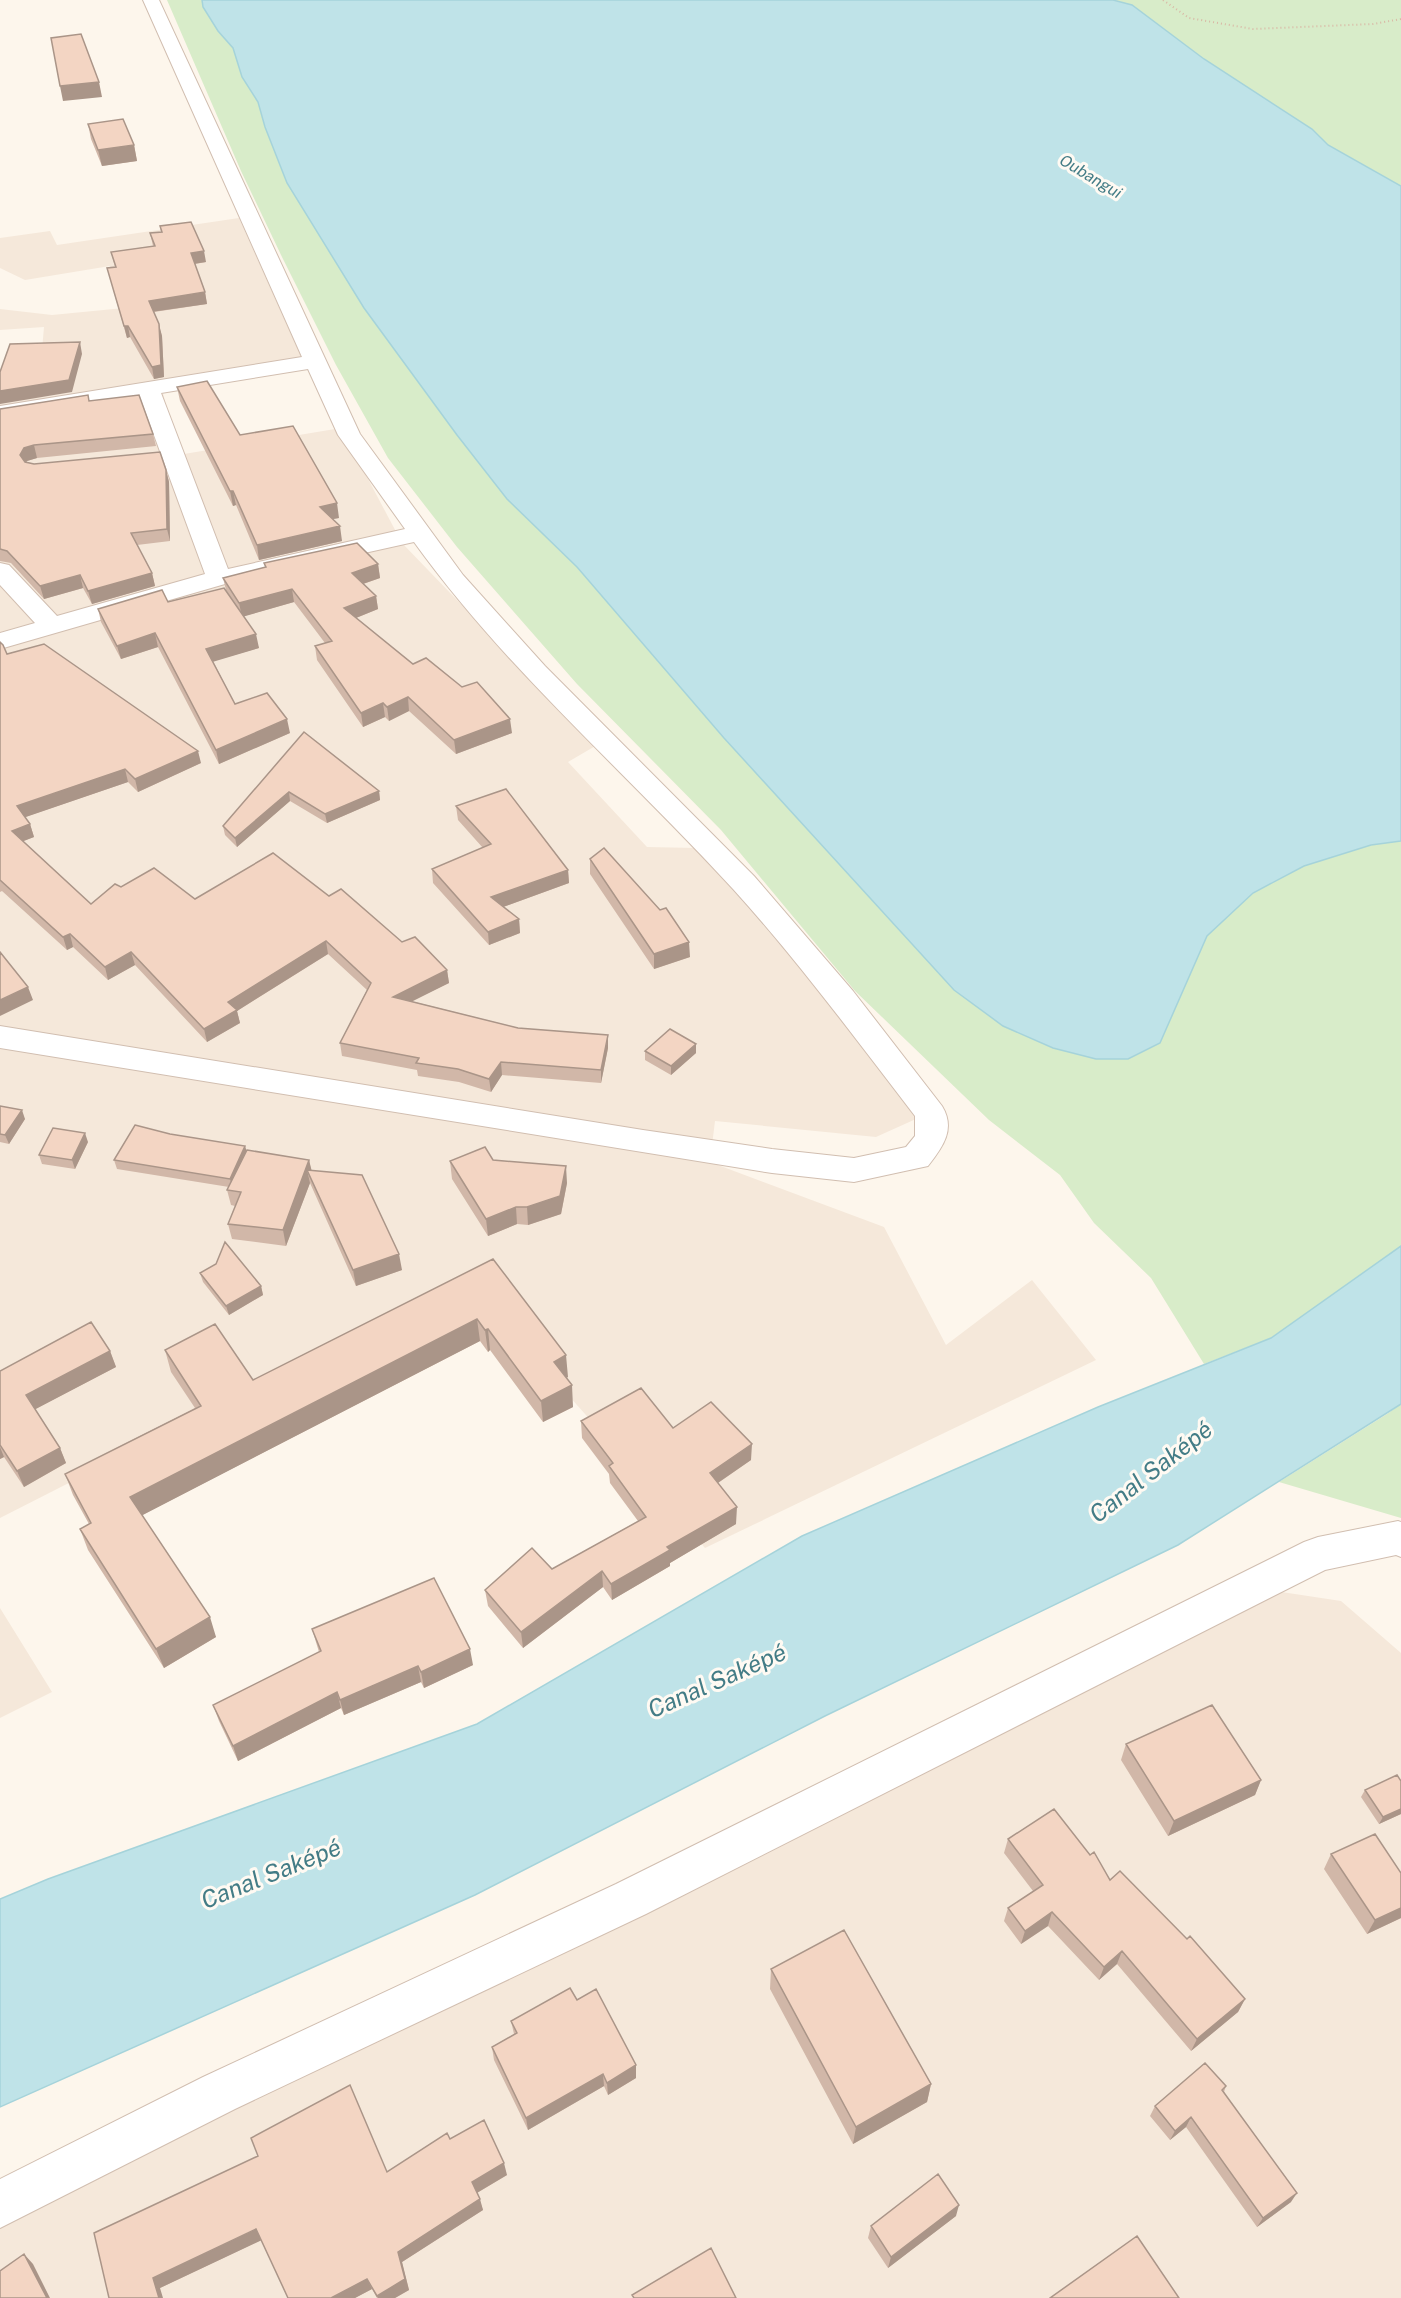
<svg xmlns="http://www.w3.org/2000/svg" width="1401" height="2298" font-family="'Public Sans',sans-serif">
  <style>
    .residential { fill: #f5e8da }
    .green { fill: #d8ecc9 }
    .water { fill: #bfe3e8; stroke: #a5d3da; stroke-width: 1.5 }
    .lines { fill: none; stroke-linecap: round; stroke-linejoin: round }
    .street-casing { stroke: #d1beb0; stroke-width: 2 }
    .path { stroke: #d9b8a5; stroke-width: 2; stroke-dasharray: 1 3; stroke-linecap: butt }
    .street { fill: #fff; fill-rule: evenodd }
    .wall { fill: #d1b7a8 }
    .shaded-wall { fill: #aa9588 }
    .building { fill: #f3d5c3; stroke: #aa9588; stroke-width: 1.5 }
    .labels { text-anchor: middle; stroke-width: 6; stroke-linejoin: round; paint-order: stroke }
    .far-water-label { font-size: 16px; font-style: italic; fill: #437c86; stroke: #fffaf3 }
    .near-water-label { font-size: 24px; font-style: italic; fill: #437c86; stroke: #fffaf3 }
  </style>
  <rect width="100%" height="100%" fill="#fdf6ec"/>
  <path class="residential" d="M239 218 304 363 161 385 178 455 341 428 402 543 597 745 568 762 647 847 696 848 927 1114 876 1137 715 1121 710 1162 884 1227 946 1345 1032 1280 1096 1360 705 1548 466 1281 0 1518V378L40 373 44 327 0 330V309L52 315 124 308 110 266 25 280 0 268V238L50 231 57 245Z
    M1275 1591 1341 1601 1401 1653V2298H0V2223Z
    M0 1608 52 1692 0 1718Z"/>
  <path class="green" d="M167 0H202L204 7 218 31 233 48 242 77 258 102 265 127 287 183 364 308 457 435 507 499 577 567 724 738 954 990 1003 1026 1053 1048 1096 1059H1128L1160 1043 1207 936 1253 893 1304 866 1371 845 1401 841V1246L1271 1338 1204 1364 1151 1278 1094 1223 1060 1175 989 1120 855 991 721 830 577 684 457 547 388 458 336 365 282 257 241 171Z
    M1113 0H1401V186L1328 145 1312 129 1204 59 1132 5Z
    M1401 1404V1518L1279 1482 1387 1414Z"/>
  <path class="water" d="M202 0H1113L1132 5 1204 59 1312 129 1328 145 1401 186V841L1371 845 1304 866 1253 893 1207 936 1160 1043 1128 1059H1096L1053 1048 1003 1026 954 990 724 738 577 567 507 499 457 435 364 308 287 183 265 127 258 102 242 77 233 48 218 31 203 7Z
    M1401 1246V1404L1178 1545 825 1716 475 1895 0 2107V1899L48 1879 477 1724 802 1536 1098 1407 1271 1338Z"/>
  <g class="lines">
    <g class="street-casing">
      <path id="street" d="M143 0H159L360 434 463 575 545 666 754 876 853 991 942 1106C956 1129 943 1147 928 1166L854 1182 772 1173 0 1048V1026L643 1130 772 1149 854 1158 906 1147 915 1136V1116C856 1039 798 961 733 889 627 773 506 670 414 542L225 584 0 649V633L35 623 0 585V563L9 565 57 616 205 574 140 397 0 420V406L302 357ZM308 369 338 435 405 529 228 569 161 393Z
        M1398 1521 1401 1522V1557L1396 1555 1325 1570 646 1914 235 2109 0 2228V2179L203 2077 616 1884 1304 1542 1318 1537Z"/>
    </g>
    <path class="path" d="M1163 0 1189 18 1253 29 1373 24 1401 19"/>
    <use href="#street" class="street"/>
  </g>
  <path class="wall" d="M88 124 134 145 137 161 102 166 91 139Z
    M160 226 206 262 195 264 205 292 207 304 154 312 162 336 164 377 154 379 130 337 127 338 107 268 115 267 111 252 153 246 150 233 161 232Z
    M177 387 240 435 339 518 332 519 342 541 259 560 236 505 233 506 180 401Z
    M88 395 89 401 153 434 156 446 37 458 27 461 26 462 34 464 166 470 169 482 170 541 137 545 152 573 155 586 92 604 83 588 44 599 11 563 0 561V409Z
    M264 563 378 564 380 578 363 584 376 596 378 609 356 618 413 664 512 733 456 754 409 711 389 721 385 717 363 727 317 660 315 646 325 643 294 602 244 616 259 648 213 661 235 704 290 733 219 764 158 647 121 659 101 622 98 609 168 602 226 590 223 578 265 567Z
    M0 642 7 654 201 763 138 792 128 782 25 817 30 824 34 837 23 841 91 904 121 887 195 899 329 896 447 970 449 983 411 1001 518 1028 608 1035V1048L601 1083 502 1075 491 1092 459 1082 418 1076 417 1070 342 1056 340 1043 367 990 328 954 237 1011 240 1023 207 1042 135 965 108 980 73 947 67 950 2 891 0 892Z
    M304 732 379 791 380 800 327 823 290 801 237 847 225 835 223 826Z
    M456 806 568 870 569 883 503 907 519 919 520 933 489 945 433 883 432 869 483 848 458 820Z
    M590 859 690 957 654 969 590 874Z
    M696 1044V1053L671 1075 645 1060V1051Z
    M0 1106 25 1119 9 1144 0 1142Z
    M170 1134 246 1150 309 1160 311 1170 402 1270 356 1286 310 1183 286 1246 232 1239 228 1224 235 1206 231 1205 227 1190 229 1187 117 1169 114 1160Z
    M88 1142 75 1169 42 1164 39 1155Z
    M493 1160 567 1183 561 1214 528 1225 517 1224 488 1236 452 1179 450 1161Z
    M493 1259 568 1377 566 1378 573 1407 543 1422 490 1350 488 1352 480 1341 142 1515 216 1637 164 1668 88 1550 80 1529 89 1524 73 1495 65 1474 195 1408 171 1372 165 1350 253 1380Z
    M200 1273 261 1286 263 1295 229 1315 203 1282Z
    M110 1351 116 1367 35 1409 60 1448 66 1463 24 1487 4 1457 0 1459V1371Z
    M581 1421 673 1428 751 1460 718 1483 736 1524 670 1563V1566L612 1600 603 1587 523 1648 488 1606 485 1590 552 1569 638 1521 610 1483 609 1474 582 1438Z
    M312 1629 473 1665 424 1688 421 1682 344 1715 341 1708 238 1761 219 1721 213 1705 319 1652Z
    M1126 1744 1261 1780 1255 1795 1168 1836 1121 1760Z
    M1401 1781V1814L1379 1824 1361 1797 1365 1790Z
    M1008 1839 1110 1880 1245 1999 1238 2012 1191 2051 1117 1964 1099 1980 1048 1926 1021 1944 1004 1921 1008 1908 1033 1891 1004 1853Z
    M1331 1854 1401 1873V1918L1367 1934 1324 1869Z
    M771 1969 931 2084 927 2102 853 2144 770 1989Z
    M577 2000 636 2078 608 2095 604 2086 528 2130 494 2060 492 2047 514 2034 511 2021Z
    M1226 2086 1224 2092 1291 2202 1257 2227 1186 2127 1170 2140 1150 2116 1155 2106Z
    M450 2139 507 2175 477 2193 483 2210 402 2262 409 2290 395 2298H377L372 2289 355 2298H288L261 2240 160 2288 109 2298 387 2172Z
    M956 2216 888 2268 868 2238 871 2226Z"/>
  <path class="shaded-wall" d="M99 82 102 97 63 101 60 86Z
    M134 145 137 161 102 166 98 150Z
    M204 251 206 262 193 264 191 253Z
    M205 292 207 304 151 312 149 301Z
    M159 324 162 336 164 377 154 379 152 367Z
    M124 326H128L130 337 127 338Z
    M80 342 82 354 72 392 0 404V391Z
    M34 445 37 458 27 461 23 467 20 455 24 448Z
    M166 470 169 482 170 541 167 529Z
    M230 491H233L236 505 233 506Z
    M337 503 339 518 322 521 320 507Z
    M340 526 342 541 259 560 257 545Z
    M378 564 380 578 354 587 352 573Z
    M152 573 155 586 92 604 88 591Z
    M80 575 83 588 44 599 40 586Z
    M292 589 294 602 242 617 239 603Z
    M376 596 378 609 346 622 344 608Z
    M155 633 158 647 121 659 117 646Z
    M256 634 259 648 209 663 206 649Z
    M408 697 409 711 389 721 387 707Z
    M383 703 385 717 363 727 361 713Z
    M287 719 290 733 219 764 216 750Z
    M510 719 512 733 456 754 454 740Z
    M198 751 201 763 138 792 135 779Z
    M125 769 128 782 20 819 17 806Z
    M379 791 380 800 327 823 325 814Z
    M289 792 290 801 237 847 235 838Z
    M30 824 34 837 16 844 12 831Z
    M568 870 569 883 492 911 491 897Z
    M519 919 520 933 489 945 488 932Z
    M70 934 73 947 67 950 63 937Z
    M326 941 328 954 237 1011 240 1023 207 1042 204 1029 228 1002Z
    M689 942 690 957 654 969V954Z
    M131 952 135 965 108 980 105 967Z
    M447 970 449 983 395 1010 393 997Z
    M28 987 33 1000 0 1016V1000Z
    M608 1035V1048L601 1083V1070Z
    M696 1044V1053L671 1075V1066Z
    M501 1062 502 1075 491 1092 489 1079Z
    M22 1110 25 1119 9 1144 5 1135Z
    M85 1133 88 1142 75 1169 72 1160Z
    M245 1146 248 1155 233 1188 230 1179Z
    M309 1160 313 1176 307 1170 310 1183 286 1246 283 1230Z
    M566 1166 567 1183 561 1214 528 1225 527 1207Z
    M516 1207 517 1224 488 1236 486 1219Z
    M399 1254 402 1270 356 1286 353 1270Z
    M261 1286 263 1295 229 1315 226 1306Z
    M477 1319 480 1341 137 1518 130 1497Z
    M488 1329 490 1350 488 1352 485 1330Z
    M110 1351 116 1367 32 1411 26 1395Z
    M566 1355 568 1377 556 1383 554 1362Z
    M572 1385 573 1407 543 1422 541 1401Z
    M752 1444 751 1460 709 1489 710 1473Z
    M0 1447 4 1457 0 1459Z
    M60 1448 66 1463 24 1487 17 1471Z
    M737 1507 736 1524 670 1563V1566L612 1600 611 1584 667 1547Z
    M602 1571 603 1587 523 1648 521 1632Z
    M210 1617 216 1637 164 1668 156 1649Z
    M470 1649 473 1665 424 1688 421 1672Z
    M418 1666 421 1682 344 1715 340 1700Z
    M337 1692 341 1708 238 1761 233 1746Z
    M1261 1780 1255 1795 1168 1836 1174 1821Z
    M1401 1809V1814L1379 1824 1383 1817Z
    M1401 1908V1918L1367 1934 1375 1920Z
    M1052 1912 1048 1926 1021 1944 1025 1931Z
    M1122 1951 1117 1964 1099 1980 1104 1967Z
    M1245 1999 1238 2012 1191 2051 1197 2039Z
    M636 2065V2078L608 2095 607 2083Z
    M603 2074 604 2086 528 2130 526 2118Z
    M931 2084 927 2102 853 2144 856 2127Z
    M1191 2117 1186 2127 1170 2140 1175 2131Z
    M504 2163 507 2175 475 2194 472 2182Z
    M1297 2193 1291 2202 1257 2227 1263 2218Z
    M480 2199 483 2210 402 2262 409 2290 395 2298H378L377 2296 398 2252Z
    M959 2205 956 2216 888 2268 891 2257Z
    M256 2229 262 2240 160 2288 163 2298H159L153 2278Z
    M24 2254 33 2264 50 2298H47Z
    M367 2279 372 2289 355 2298H331Z"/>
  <path class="building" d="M81 34 99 82 60 86 51 38Z
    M123 119 134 145 98 150 88 124Z
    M191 222 204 251 191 253 205 292 149 301 159 324 161 365 152 367 128 326H124L107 268 116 267 111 252 155 246 150 233 162 232 160 226Z
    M80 342 69 380 0 391V372L10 344Z
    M207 381 240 435 293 426 337 503 320 507 340 526 257 545 233 491H230L177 387Z
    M88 395 89 401 139 395 153 434 34 445 24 448 20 455 25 462 34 464 160 452 166 470 167 529 131 533 152 573 88 591 80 575 40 586 7 551 0 549V409Z
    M357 543 378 564 352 573 376 596 344 608 413 664 426 658 462 687 477 682 510 719 454 740 408 697 387 707 383 703 361 713 315 646 332 641 292 589 239 603 223 578 266 567 264 563Z
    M224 588 256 634 206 649 235 704 267 693 287 719 216 750 155 633 117 646 98 609 162 590 168 602Z
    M0 642 3 645 7 654 44 644 198 751 135 779 125 769 17 806 30 824 12 831 91 904 115 884 121 887 154 868 195 899 273 853 329 896 341 889 402 942 415 937 447 970 393 997 518 1028 608 1035 601 1070 501 1062 489 1079 458 1069 416 1063 419 1058 340 1043 371 983 326 941 228 1002 237 1010 204 1029 131 952 105 967 70 934 63 937 0 880Z
    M304 732 379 791 325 814 289 792 235 838 223 826Z
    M506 789 568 870 491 897 519 919 488 932 432 869 491 844 456 806Z
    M604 848 660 910 666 908 689 942 654 954 590 859Z
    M0 952 28 987 0 1000Z
    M670 1029 696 1044 671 1066 645 1051Z
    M0 1106 22 1110 5 1135 0 1134Z
    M135 1125 170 1134 245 1146 230 1179 114 1160Z
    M53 1128 85 1133 72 1160 39 1155Z
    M485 1147 493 1160 566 1166 560 1196 527 1207H516L486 1219 450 1161Z
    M247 1150 309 1160 283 1230 228 1224 241 1192 227 1190Z
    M307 1170 362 1175 399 1254 353 1270Z
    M225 1242 261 1286 226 1306 200 1273 216 1264Z
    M493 1259 566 1355 554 1362 572 1385 541 1401 488 1329 485 1330 477 1319 130 1497 210 1617 156 1649 80 1529 91 1523 65 1474 201 1406 165 1350 215 1324 253 1380Z
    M91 1322 110 1351 26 1395 60 1448 17 1471 0 1445V1371Z
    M641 1388 673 1428 711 1402 752 1444 710 1473 737 1507 667 1547 670 1550 611 1584 602 1571 521 1632 485 1590 532 1548 552 1569 646 1517 609 1466 613 1463 581 1421Z
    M434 1578 470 1649 421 1672 418 1666 340 1700 337 1692 233 1746 213 1705 321 1651 312 1629Z
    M1212 1705 1261 1780 1174 1821 1126 1744Z
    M1397 1775 1401 1781V1809L1383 1817 1365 1790Z
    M1054 1809 1090 1855 1094 1852 1110 1880 1120 1871 1187 1939 1190 1936 1245 1999 1197 2039 1122 1951 1104 1967 1052 1912 1025 1931 1008 1908 1043 1885 1008 1839Z
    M1375 1834 1401 1873V1908L1375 1920 1331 1854Z
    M844 1930 931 2084 856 2127 771 1969Z
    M570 1988 577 2000 596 1989 636 2065 607 2083 603 2074 526 2118 492 2047 517 2033 511 2021Z
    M1205 2063 1226 2086 1222 2090 1297 2193 1263 2218 1191 2117 1175 2131 1155 2106Z
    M350 2085 387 2172 447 2133 450 2139 484 2120 504 2163 472 2182 480 2199 398 2252 405 2279 377 2296 367 2279 331 2298H288L256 2229 153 2278 159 2298H109L94 2233 258 2156 251 2138Z
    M938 2174 959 2205 891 2257 871 2226Z
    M1137 2236 1179 2298H1050Z
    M711 2248 736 2298H634L632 2295Z
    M24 2254 47 2298H0V2271Z"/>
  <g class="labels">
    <g class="far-water-label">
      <text transform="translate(1091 176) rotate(31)" y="6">Oubangui</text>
    </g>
    <g class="near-water-label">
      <text transform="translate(1151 1472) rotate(-38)" y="8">Canal Saképé</text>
      <text transform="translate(717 1681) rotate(-24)" y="8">Canal Saképé</text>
      <text transform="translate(271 1874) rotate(-22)" y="8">Canal Saképé</text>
    </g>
  </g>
</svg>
